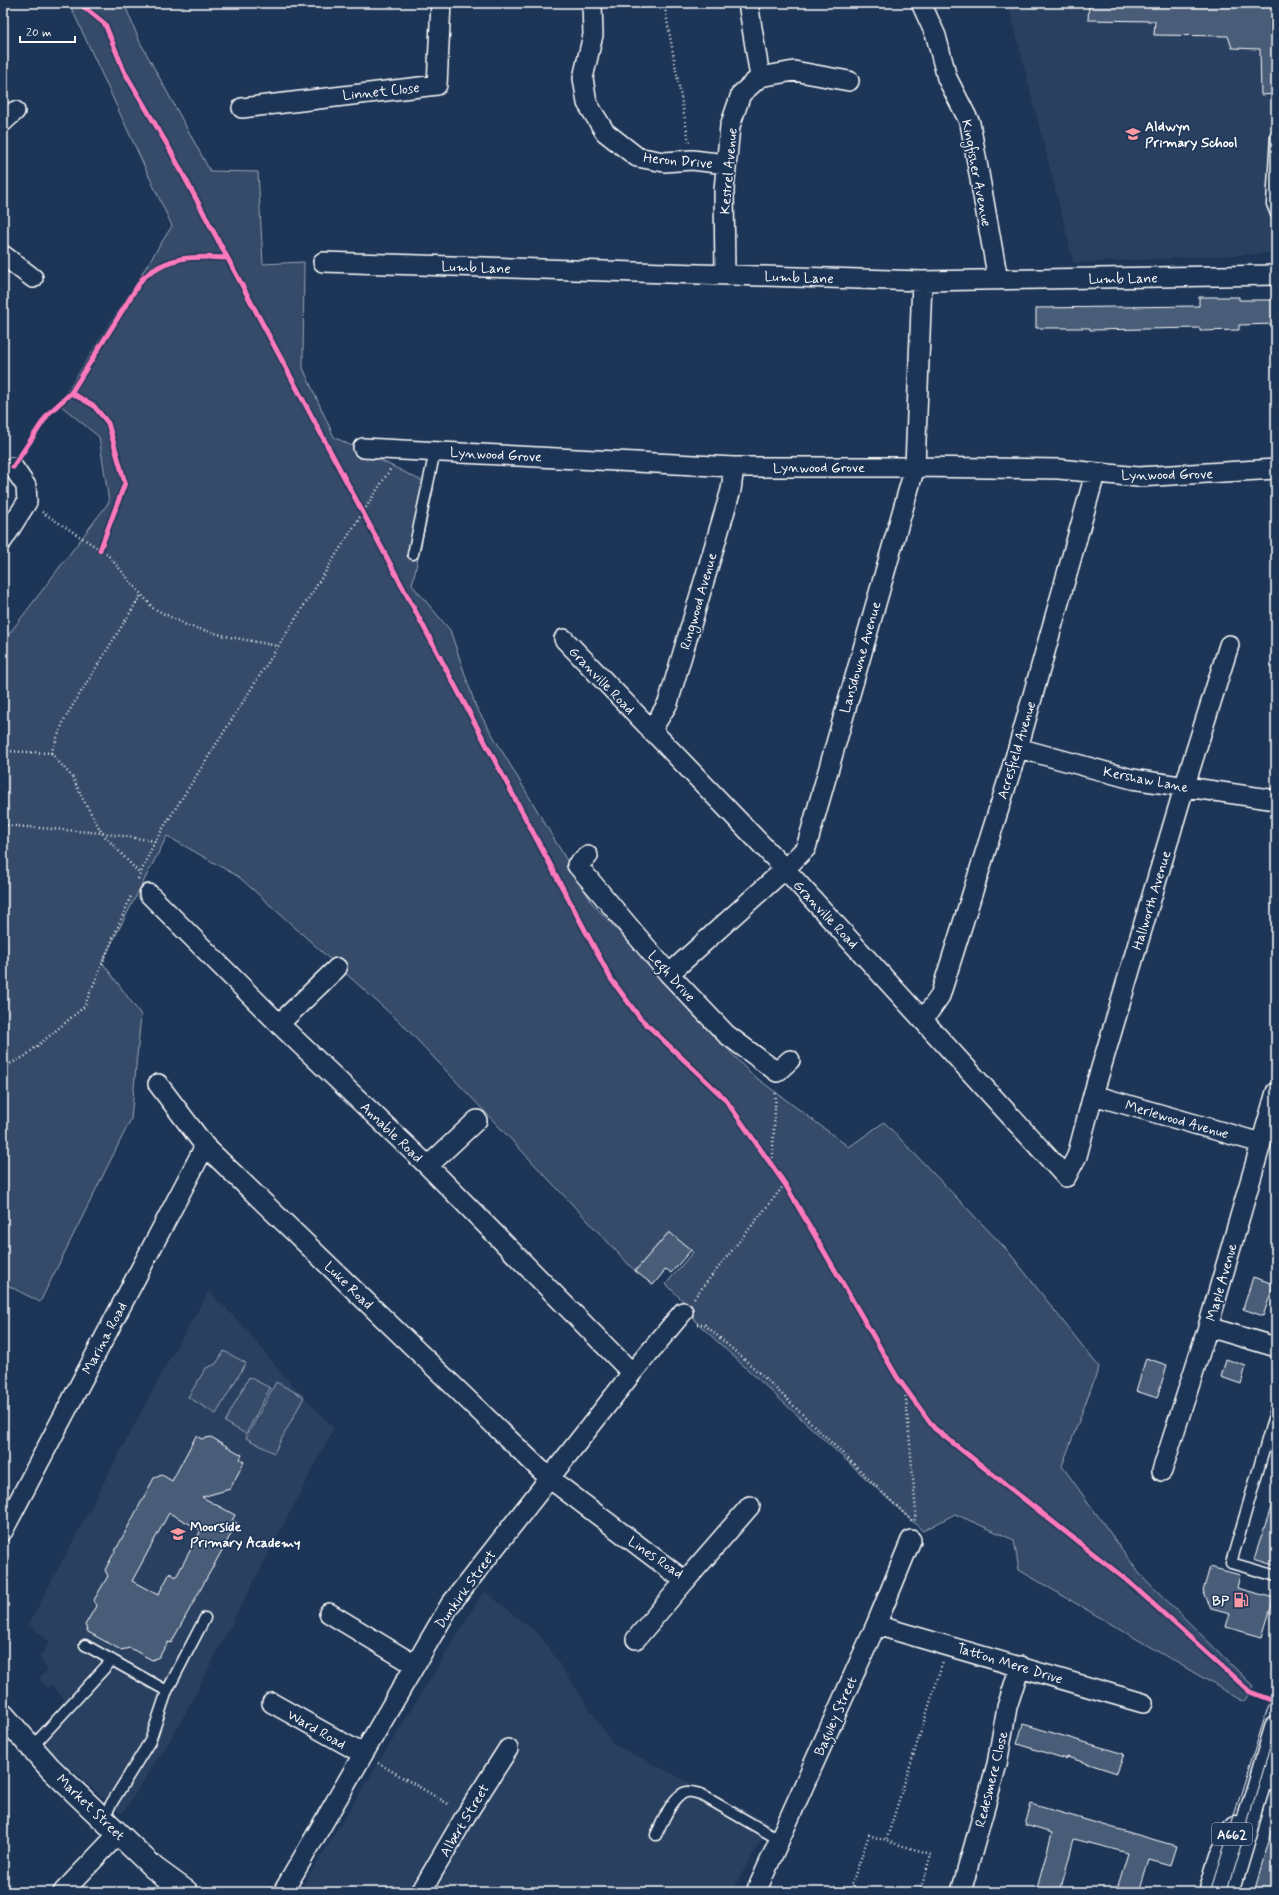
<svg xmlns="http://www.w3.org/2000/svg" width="1279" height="1895" font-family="Mynerve,sans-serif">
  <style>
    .built { fill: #2a4161 }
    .green { fill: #364b69; stroke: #9aa5b4 }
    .building { fill: #4a5d79; stroke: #fff; fill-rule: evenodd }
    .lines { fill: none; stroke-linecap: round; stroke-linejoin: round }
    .lane-casing { stroke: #fff; stroke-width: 13 }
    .street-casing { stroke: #fff; stroke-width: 22 }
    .secondary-casing { stroke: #fff; stroke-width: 25 }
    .primary-casing { stroke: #fff; stroke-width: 25 }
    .path { stroke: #fff; stroke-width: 2.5; stroke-dasharray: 1 3; stroke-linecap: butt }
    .lane { stroke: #1d3557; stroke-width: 10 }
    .street { stroke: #1d3557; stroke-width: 19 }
    .secondary { stroke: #1d3557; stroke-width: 22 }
    .primary { stroke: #1d3557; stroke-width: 22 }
    .tram { stroke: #fff; stroke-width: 1 }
    .cycleway-casing { stroke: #1d3557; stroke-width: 8 }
    .cycleway { stroke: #fd7abc; stroke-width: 5 }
    .labels { text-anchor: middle; stroke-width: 3; stroke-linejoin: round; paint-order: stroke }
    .shield { fill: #1d3557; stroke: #bbc2cd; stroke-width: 1 }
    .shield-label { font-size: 13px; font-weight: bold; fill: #fff }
    .street-label { font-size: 14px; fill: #fff; stroke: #1d3557 }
    .poi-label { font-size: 14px; font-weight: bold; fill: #fff; stroke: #1d3557; text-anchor: start }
  </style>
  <rect width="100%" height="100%" fill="#1d3557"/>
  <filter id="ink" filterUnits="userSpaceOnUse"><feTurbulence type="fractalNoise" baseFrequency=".025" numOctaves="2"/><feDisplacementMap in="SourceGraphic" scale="8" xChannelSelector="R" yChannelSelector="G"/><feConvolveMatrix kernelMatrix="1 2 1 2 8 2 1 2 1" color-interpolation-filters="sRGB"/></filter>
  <g filter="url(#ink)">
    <path class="built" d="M1008 3H1276V253L1074 263Z
      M209 1291 246 1329 283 1375 334 1428 177 1729 122 1814 34 1736 65 1700 51 1684 47 1688 39 1678 48 1670 39 1657 50 1642 29 1624 166 1365Z
      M484 1591 540 1635 613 1744 770 1823 732 1892H299Z"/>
    <path class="green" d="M69 3H124L139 40 210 171 258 172 263 264 304 262 303 368 334 437 434 487 412 585 450 630 476 707 592 903 750 1073 849 1147 884 1122 1008 1251 1099 1367 1062 1466 1139 1573 1253 1686 1244 1702 1019 1570 1014 1540 955 1514 923 1531 694 1320 692 1310 666 1284 693 1252 669 1232 635 1271 404 1026 239 877 167 836 102 962 141 1015 131 1119 40 1302 3 1283V642L109 502 99 437 59 404 172 226Z
      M224 1351 246 1363 216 1414 188 1397 206 1368 216 1364Z
      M249 1377 270 1388 246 1434 225 1422Z
      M276 1382 304 1397 274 1453 246 1438Z"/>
    <path class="building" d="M1089 3H1276V94L1261 95 1260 49 1232 48 1228 36 1154 35 1155 21 1088 20Z
      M1199 297H1239V300H1276V324L1239 325V330L1200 331V328L1090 330V328H1036V308L1199 306Z
      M669 1232 691 1250 671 1273 666 1269 653 1285 635 1271Z
      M1253 1277 1274 1284 1263 1316 1243 1309Z
      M1146 1358 1167 1365 1157 1398 1136 1391Z
      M1226 1359 1246 1366 1241 1384 1221 1377Z
      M196 1436 202 1439 211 1437 242 1455 240 1459 244 1462 230 1489 202 1497 235 1515 232 1521 237 1523 171 1643 168 1642 159 1657 152 1660 130 1648 121 1650 88 1632 85 1625 96 1606 94 1600 108 1576 105 1570 154 1478 162 1475 172 1481ZM169 1513 201 1530 176 1577 170 1573 158 1595 132 1581Z
      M1273 1501 1276 1502V1566L1254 1559Z
      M1210 1567 1240 1575 1237 1588 1274 1598 1262 1637 1226 1627 1230 1613 1211 1608 1203 1591Z
      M1023 1724 1124 1754 1117 1773 1067 1757 1066 1759 1017 1744Z
      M1031 1804 1176 1846 1170 1865 1149 1859 1139 1892H1116L1128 1853 1074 1839 1060 1892H1036L1052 1833 1025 1825Z
      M1272 1831H1276V1892H1254Z"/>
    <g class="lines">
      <g class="lane-casing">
        <path id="lane" d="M1276 135 1272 204 1276 214
          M413 554 435 451
          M1276 1409 1231 1563 1276 1576
          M85 1645 167 1691
          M32 1747 112 1660
          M104 1819 111 1804 150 1741 167 1691 205 1618
          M656 1835C662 1823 673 1794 687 1792 691 1791 696 1793 700 1794L780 1840"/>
      </g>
      <g class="street-casing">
        <path id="street" d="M592 3 593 35 583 78 587 103 605 132 637 157 664 162 692 160 726 164
          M921 3 936 36 947 78 970 123 998 280
          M760 77 794 71 849 81
          M242 108 437 85 441 3
          M3 122 15 111
          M3 255 33 278
          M323 262 922 281 1276 275
          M725 274 724 190 730 126 741 94 760 77 748 3
          M363 448 734 467H915L1059 469 1138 477 1276 469
          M3 540 27 502 26 486 13 467
          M564 639 785 869 1066 1177 1077 1156 1093 1095 1184 788 1229 645
          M651 731 668 703 731 490 734 467
          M1018 748 1132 779 1276 800
          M588 856 577 865 669 974 726 1034 777 1072 790 1060
          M149 894 279 1024 428 1166 632 1373
          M669 974 785 869 806 848 915 467 922 281
          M923 1020 940 996 1018 748 1095 474
          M279 1024 337 968
          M158 1084 205 1146 549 1478 685 1581 750 1506
          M1093 1095 1261 1143
          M428 1166 477 1120
          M1208 1327 1276 1347
          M1162 1471 1208 1327 1276 1092
          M3 1531 205 1146
          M329 1613 415 1665
          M876 1625 1143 1703
          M636 1639 685 1581
          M272 1703 363 1754
          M1262 1778 1276 1782
          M63 1892 119 1833
          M283 1892 450 1605 632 1373 683 1312
          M421 1892 466 1815 508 1749
          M756 1892 876 1625 911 1540
          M961 1892 997 1764 1007 1707 1020 1666"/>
      </g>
      <g class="secondary-casing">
        <path id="secondary" d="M3 1715 50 1768 154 1868 187 1892"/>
      </g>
      <g class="primary-casing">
        <path id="primary" d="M1210 1892 1221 1856 1236 1827
          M1227 1892 1276 1728"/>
      </g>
      <path class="path" d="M664 3 689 142
        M42 512 107 554 153 608 188 626 230 637 278 646
        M3 751 51 753 65 718 141 595
        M51 753 73 778 83 799 102 833 140 874
        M3 825 102 833 155 841
        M138 879 155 841 391 468
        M3 1067 24 1057 84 1007 131 896
        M772 1166 776 1090
        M694 1298 785 1184
        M697 1324H704L763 1376 913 1522
        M905 1388 916 1512 914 1523
        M378 1763 450 1805
        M849 1892 869 1835 886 1841
        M920 1892 931 1854 886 1841 943 1662"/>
      <use href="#lane" class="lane"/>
      <use href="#street" class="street"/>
      <use href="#secondary" class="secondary"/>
      <use href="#primary" class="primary"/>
      <path class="tram" d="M1210 1892 1276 1682
        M1227 1892 1276 1728"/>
      <g class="cycleway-casing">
        <path id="cycleway" d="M79 3 105 24 124 71 168 146 611 979 640 1018 725 1099 785 1184 897 1377 934 1428 1129 1582 1250 1692 1276 1702
          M71 393 142 279C168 255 194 256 227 258
          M13 467 48 414 71 393 93 405 108 423 125 483 100 550"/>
      </g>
      <use href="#cycleway" class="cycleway"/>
    </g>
  </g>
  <defs>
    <g id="school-bare" transform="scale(1.2)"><path d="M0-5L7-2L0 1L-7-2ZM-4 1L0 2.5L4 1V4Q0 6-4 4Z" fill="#ff9aa2" stroke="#1d3557" stroke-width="2.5" paint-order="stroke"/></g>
    <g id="fuel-bare" transform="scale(1.2)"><path d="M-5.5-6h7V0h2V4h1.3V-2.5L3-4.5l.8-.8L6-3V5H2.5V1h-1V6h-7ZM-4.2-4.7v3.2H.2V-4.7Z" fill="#ff9aa2" stroke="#1d3557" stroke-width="2.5" paint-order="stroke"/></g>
  </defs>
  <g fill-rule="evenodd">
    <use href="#school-bare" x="1133" y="134"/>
    <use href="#school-bare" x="178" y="1534"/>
    <use href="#fuel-bare" x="1241" y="1600"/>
  </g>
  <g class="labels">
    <rect class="shield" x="1212" y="1823" width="40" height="22" rx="3"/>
    <g class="shield-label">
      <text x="1232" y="1839">A662</text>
    </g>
    <g class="street-label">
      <text transform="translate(381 91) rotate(-6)" y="5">Linnet Close</text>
      <text transform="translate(678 160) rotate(5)" y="5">Heron Drive</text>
      <text transform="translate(728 171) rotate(-85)" y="5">Kestrel Avenue</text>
      <text transform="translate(977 173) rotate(79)" y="5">Kingfisher Avenue</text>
      <text transform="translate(476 267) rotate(2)" y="5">Lumb Lane</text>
      <text transform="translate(799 277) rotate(2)" y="5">Lumb Lane</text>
      <text transform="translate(1123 278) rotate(-1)" y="5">Lumb Lane</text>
      <text transform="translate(496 454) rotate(3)" y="5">Lynwood Grove</text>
      <text x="819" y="472">Lynwood Grove</text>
      <text transform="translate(1167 474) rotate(-1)" y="5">Lynwood Grove</text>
      <text transform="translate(698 601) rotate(-74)" y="5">Ringwood Avenue</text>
      <text transform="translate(860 657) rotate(-74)" y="5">Lansdowne Avenue</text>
      <text transform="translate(602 680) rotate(46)" y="5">Granville Road</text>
      <text transform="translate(1016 750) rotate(-73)" y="5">Acresfield Avenue</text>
      <text transform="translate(1146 779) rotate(11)" y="5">Kershaw Lane</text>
      <text transform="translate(1151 900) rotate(-73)" y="5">Hallworth Avenue</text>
      <text transform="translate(826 914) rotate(47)" y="5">Granville Road</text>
      <text transform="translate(672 976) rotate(48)" y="5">Legh Drive</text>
      <text transform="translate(1177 1119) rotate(16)" y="5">Merlewood Avenue</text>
      <text transform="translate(392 1132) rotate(44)" y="5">Annable Road</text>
      <text transform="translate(1221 1282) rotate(-74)" y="5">Maple Avenue</text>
      <text transform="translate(349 1285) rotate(44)" y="5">Luke Road</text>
      <text transform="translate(104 1338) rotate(-62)" y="5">Marina Road</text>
      <text transform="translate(656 1557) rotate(34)" y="5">Lines Road</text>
      <text transform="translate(465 1589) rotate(-54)" y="5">Dunkirk Street</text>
      <text transform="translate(1010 1663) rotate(17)" y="5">Tatton Mere Drive</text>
      <text transform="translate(835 1716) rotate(-66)" y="5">Baguley Street</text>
      <text transform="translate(317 1729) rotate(30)" y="5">Ward Road</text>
      <text transform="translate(991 1779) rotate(-76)" y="5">Redesmere Close</text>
      <text transform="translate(91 1807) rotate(44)" y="5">Market Street</text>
      <text transform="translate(464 1820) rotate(-59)" y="5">Albert Street</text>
    </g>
    <g class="poi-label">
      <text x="1145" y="131">Aldwyn<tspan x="1145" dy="16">Primary School</tspan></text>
      <text x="190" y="1531">Moorside<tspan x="190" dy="16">Primary Academy</tspan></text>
      <text x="1229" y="1605" text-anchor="end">BP</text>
    </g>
  </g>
  <rect width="1279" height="1895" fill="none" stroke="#1d3557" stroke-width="16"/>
  <rect x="8" y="8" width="1263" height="1879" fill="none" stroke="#fff" stroke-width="1.5" filter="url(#ink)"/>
  <path d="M20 36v6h55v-6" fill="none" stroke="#ffffff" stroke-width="2"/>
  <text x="26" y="36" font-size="12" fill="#ffffff" stroke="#1d3557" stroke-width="3" paint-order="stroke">20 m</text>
</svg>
